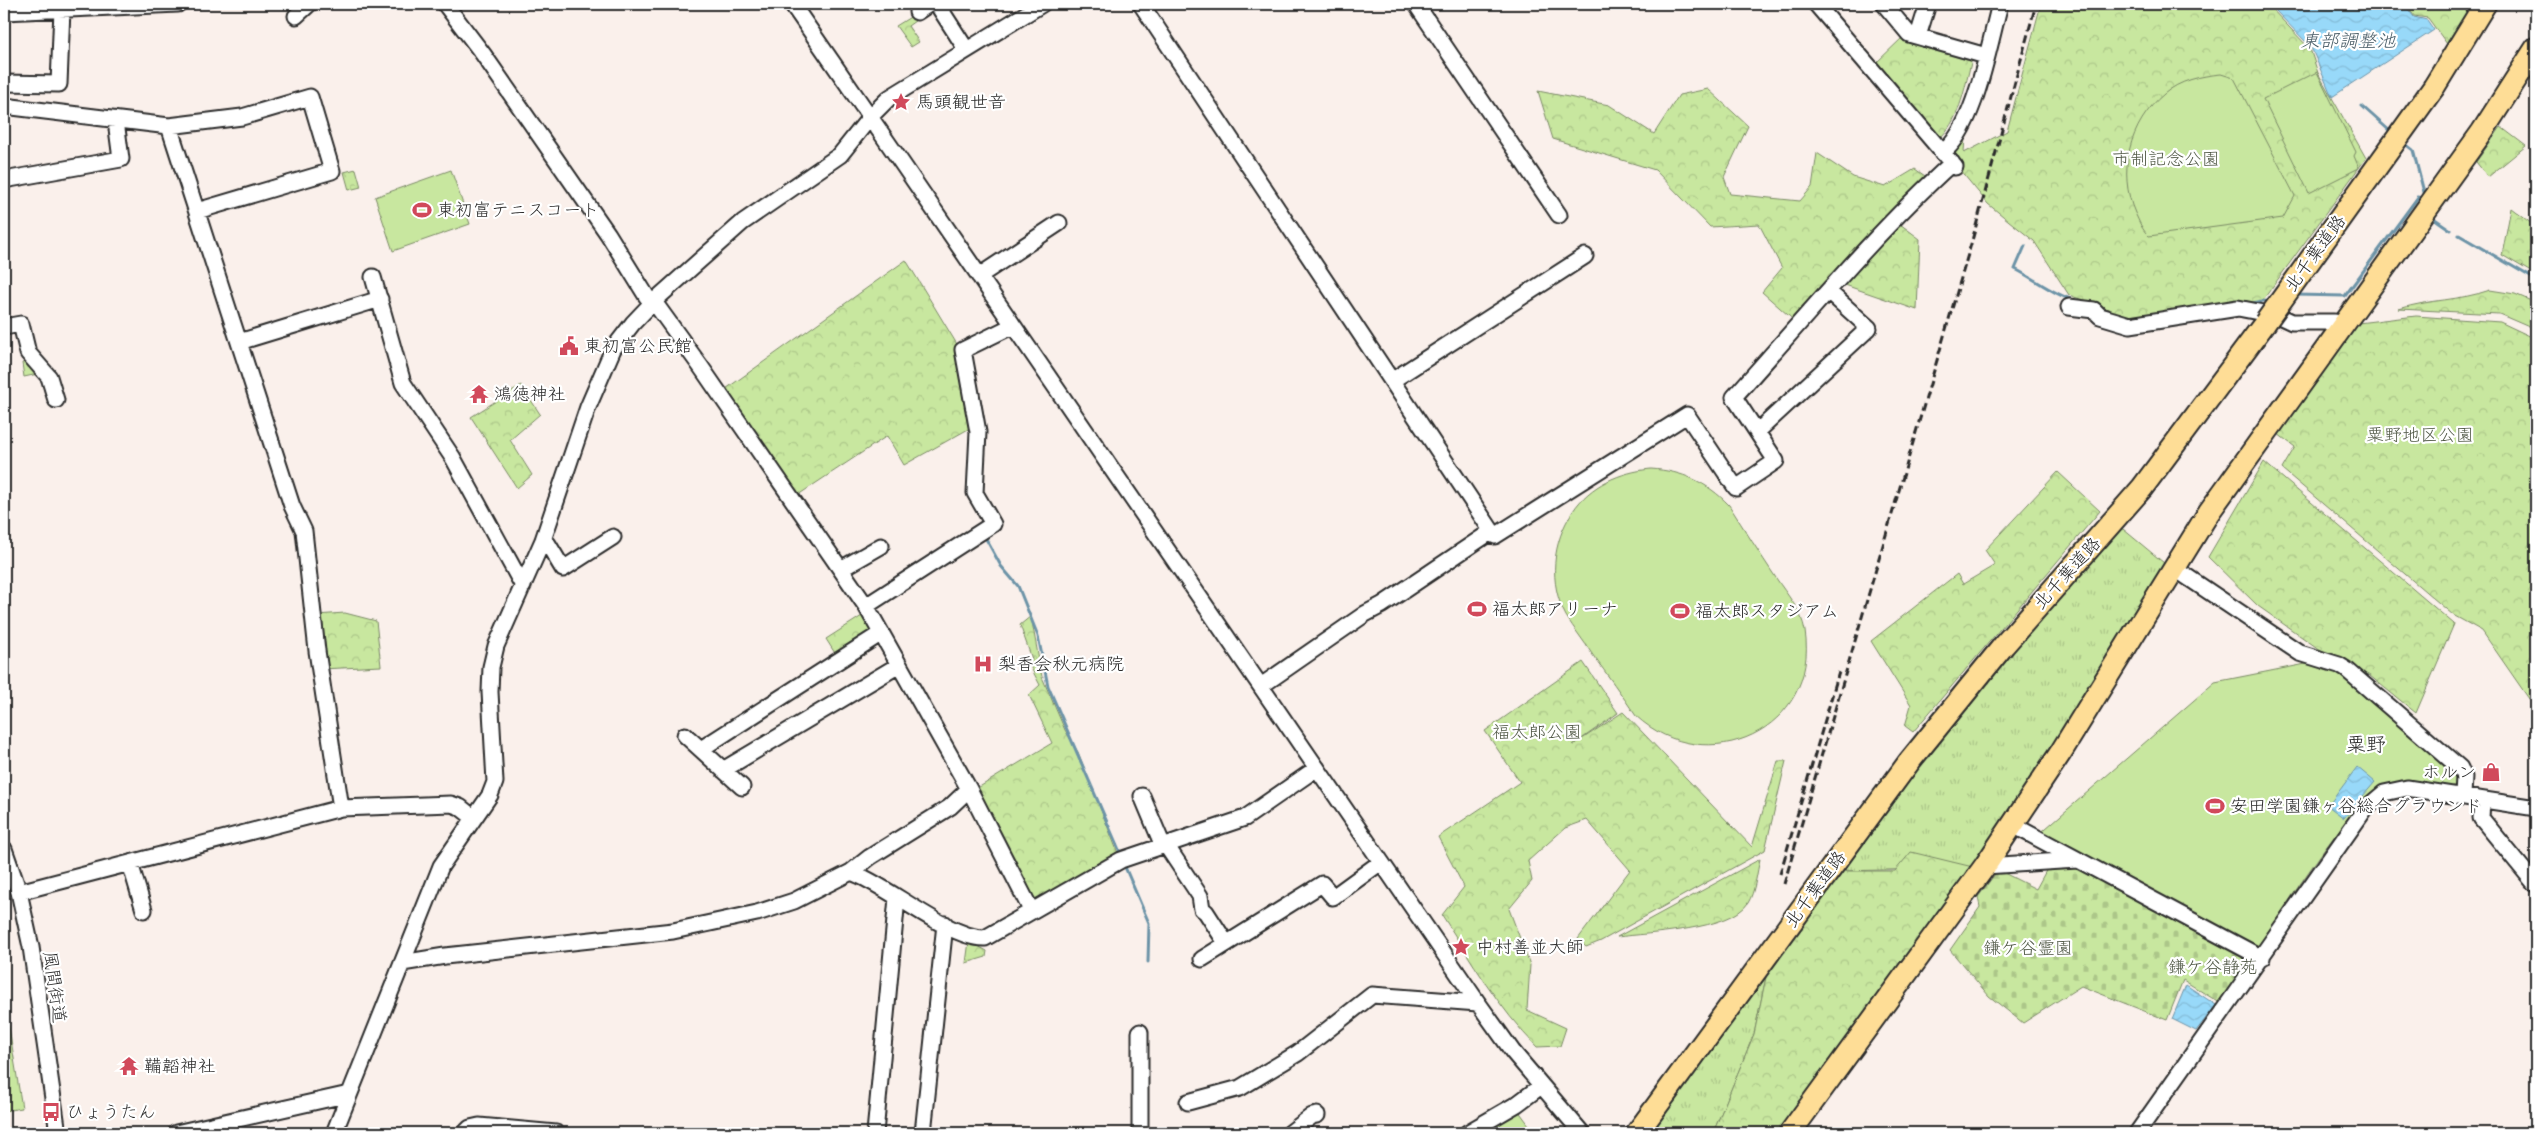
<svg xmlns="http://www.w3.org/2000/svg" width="2540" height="1137" font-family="Dekko,'Klee One',sans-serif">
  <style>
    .grass { fill: url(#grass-tufts); stroke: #7a8965 }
    .forest { fill: url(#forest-crowns); stroke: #7a8965 }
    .cemetery { fill: url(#cemetery-stones); stroke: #7a8965 }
    .pitch { fill: #c8e79f; stroke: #7a8965 }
    .water { fill: url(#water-waves); stroke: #6c93a7 }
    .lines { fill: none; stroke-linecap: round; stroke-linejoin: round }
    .stream { stroke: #6c93a7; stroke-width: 3 }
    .minor-casing { stroke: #2b2b2b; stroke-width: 19 }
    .highway-casing { stroke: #2b2b2b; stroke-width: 25 }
    .minor { stroke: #fff; stroke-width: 15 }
    .highway { stroke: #fedd96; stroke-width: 21 }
    .rail { stroke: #2b2b2b; stroke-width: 3; stroke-dasharray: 8 4; stroke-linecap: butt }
    .highway-bridge-casing { stroke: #2b2b2b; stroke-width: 25; stroke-linecap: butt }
    .highway-bridge { stroke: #fedd96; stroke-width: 21 }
    .labels { text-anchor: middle; stroke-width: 4.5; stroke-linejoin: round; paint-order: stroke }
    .poi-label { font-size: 18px; fill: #2b2b2b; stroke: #fff; text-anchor: start }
    .park-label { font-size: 18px; fill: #525a48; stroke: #fff }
    .street-label { font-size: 18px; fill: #2b2b2b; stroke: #fff }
    .water-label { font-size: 19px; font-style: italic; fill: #4c5f69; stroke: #fff }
    .quarter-label { font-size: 20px; fill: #2b2b2b; stroke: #fff }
  </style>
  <defs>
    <pattern id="grass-tufts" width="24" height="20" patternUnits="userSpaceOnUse" patternTransform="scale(1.25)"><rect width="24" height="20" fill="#c8e79f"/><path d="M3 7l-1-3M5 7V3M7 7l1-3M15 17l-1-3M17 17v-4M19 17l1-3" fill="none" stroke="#acc689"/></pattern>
    <pattern id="forest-crowns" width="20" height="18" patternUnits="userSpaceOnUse" patternTransform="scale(1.25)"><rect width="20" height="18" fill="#c8e79f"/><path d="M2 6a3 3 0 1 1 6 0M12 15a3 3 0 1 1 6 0" fill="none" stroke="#acc689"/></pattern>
    <pattern id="cemetery-stones" width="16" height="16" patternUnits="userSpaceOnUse" patternTransform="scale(1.25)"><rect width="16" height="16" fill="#c8e79f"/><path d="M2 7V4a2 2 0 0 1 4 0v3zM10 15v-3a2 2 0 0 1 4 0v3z" fill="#acc689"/></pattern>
    <pattern id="water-waves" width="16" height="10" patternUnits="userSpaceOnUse" patternTransform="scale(1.25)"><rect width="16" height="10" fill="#98d9f9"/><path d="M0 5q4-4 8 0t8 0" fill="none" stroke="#83bad6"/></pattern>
  </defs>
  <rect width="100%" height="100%" fill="#faf0eb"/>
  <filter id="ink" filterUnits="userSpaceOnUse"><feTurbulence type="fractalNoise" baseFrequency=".02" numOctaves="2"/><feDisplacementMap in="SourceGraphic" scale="10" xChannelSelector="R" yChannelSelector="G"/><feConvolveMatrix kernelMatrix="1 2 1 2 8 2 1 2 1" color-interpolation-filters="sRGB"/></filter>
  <g filter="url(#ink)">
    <path class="grass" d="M2123 529 2164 563 2165 570 1977 868 1838 871 1967 703 2113 530Z
      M1769 963 1754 1034 1713 1133H1649Z"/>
    <path class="forest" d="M2041 4H2267L2310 49 2318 73 2366 158 2260 304 2134 319 2069 295 2034 241 1988 204 1960 170 1951 151 1965 135 1964 153 2007 131Z
      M2406 4H2469L2472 5 2447 44 2428 18 2414 16Z
      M912 16 915 21 908 26 919 42 911 47 896 26Z
      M1905 35 1972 59C1965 85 1961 117 1941 137H1937L1875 64Z
      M1708 89 1748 126 1724 177 1730 194 1800 201 1812 187 1817 153 1853 177 1885 187 1915 169 1928 178 1892 218 1920 239 1917 310 1842 284 1797 323 1762 292 1782 268 1759 224 1710 227 1655 170 1553 139 1538 91 1609 105 1654 134 1679 95Z
      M2501 127 2526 146 2488 177 2476 162Z
      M356 169 361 187 349 190 344 172Z
      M2511 208 2536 227V275L2502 255Z
      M906 260 958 346 972 427 904 465 887 436 795 497 723 391Z
      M2490 290 2515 294 2536 303V330L2499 314 2399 309C2430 299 2459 301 2490 290Z
      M2416 316 2500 322 2536 339V709L2482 631 2453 615 2282 469 2295 447 2278 434 2358 323Z
      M27 362 38 374 24 377 22 363Z
      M521 385 540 414 510 440 532 475 517 488 471 417Z
      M2264 462 2454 624 2416 713 2370 676 2316 647 2258 606 2208 557Z
      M2058 472 2100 511 1913 732 1905 726 1911 705 1871 641 1957 574 1963 584 1995 565 1985 550Z
      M345 613 376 621 381 666 322 669 316 615Z
      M865 614 874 629 838 658 826 639Z
      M1031 616 1042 677 1065 730 1078 752 1118 853 1033 904 976 789 1052 743 1029 695 1040 685 1029 664 1032 659 1020 625Z
      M1583 662 1618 713 1573 745 1623 712 1752 847 1778 761H1786L1765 850 1601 941 1586 947 1578 939 1630 870 1587 820 1565 828 1528 861 1532 881 1509 909 1530 965 1527 1010 1566 1028 1560 1046 1537 1047C1499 1009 1471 960 1442 915L1464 887 1438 837 1520 782 1485 731Z
      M1911 852 1977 868 1781 1133H1713L1754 1034 1769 963 1838 871H1895Z
      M1760 859C1757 872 1755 892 1748 903 1731 930 1649 933 1617 937Z
      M969 941 987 951 986 957 966 963Z"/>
    <path class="cemetery" d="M2080 866 2253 958 2220 1003 2183 980 2167 1020 2081 986 2023 1023 1989 996 1950 950 1980 907 1978 897 1998 870 2036 889 2048 867Z"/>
    <path class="pitch" d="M2317 72 2356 152 2354 156 2359 168 2309 193 2263 99Z
      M2221 74 2234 78 2295 196 2283 218 2149 236C2142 230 2139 221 2135 213 2117 172 2129 123 2164 94 2180 80 2201 76 2221 74Z
      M451 170 470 224 393 251 375 197Z
      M1651 469C1682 471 1707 482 1729 505 1744 529 1760 554 1776 578 1787 595 1802 611 1805 631 1820 729 1707 781 1636 716 1622 695 1607 674 1592 654 1584 641 1574 629 1566 616 1548 583 1552 542 1573 511 1590 485 1620 472 1651 469Z
      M2311 663 2337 673 2449 764 2454 772 2458 790C2432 784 2409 778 2383 787 2352 799 2279 917 2256 950L2038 835 2215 682Z
      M4 996 22 1108 4 1111Z
      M1518 1110 1535 1133H1483Z"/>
    <path class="water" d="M2269 4H2404L2414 17 2427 20 2434 30 2332 97 2311 47Z
      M2357 767 2375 782 2344 818 2328 806Z
      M2186 985 2216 1005 2196 1031 2172 1019Z"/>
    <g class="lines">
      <path class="stream" d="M2362 106 2391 132
        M2404 143 2413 150 2425 196
        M2433 215 2435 219 2451 230
        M2459 235 2536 280
        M2025 246 2015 269C2035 279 2054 295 2076 301
        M2295 295 2345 296 2418 197 2424 198
        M2248 304 2272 299
        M985 537 1001 566 1018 586 1038 636 1048 686 1120 852
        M1125 867 1149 923 1148 962"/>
      <g class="minor-casing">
        <path id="minor" d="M445 4 483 54 608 234 647 297 657 306 701 367 866 606 969 789 1031 910
          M792 4C1022 336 1249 670 1478 1003L1513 1052 1582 1133
          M937 4 966 49
          M1141 4 1495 536 1687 415 1736 488 1776 461 1734 397C1805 318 1873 235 1952 163
          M1416 4 1559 215
          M1816 4 1955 167
          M1884 4 1909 34 1986 56
          M4 12 178 4
          M917 12 929 4
          M296 16 309 4
          M1918 36 1928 4
          M4 83 59 84 62 9
          M4 106 169 126 242 117 310 97 332 171 197 211
          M169 126 292 506 304 531 317 651 341 808
          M1942 153C1975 129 1989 44 2000 4
          M4 180 121 159 116 121
          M979 276 1059 223
          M373 277 403 383 453 458 523 586
          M2069 307 2094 310 2100 316 2130 325 2238 308 2279 316 2292 322H2335
          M4 327 21 324 28 353 49 377 56 400
          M239 342 380 299
          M1393 380 1585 256
          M1757 432 1869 328 1828 291
          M543 540 548 544 563 569 613 537
          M2174 568 2300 653 2339 665 2347 670 2460 768 2464 777 2463 795
          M841 569 881 546
          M866 606 993 524 975 493 978 432 963 350 1012 326
          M1261 686 1365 614 1382 605 1492 531
          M685 735 742 787
          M701 749 880 634
          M723 770 899 665
          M1142 796 1163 846
          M2482 800 2481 818 2536 885
          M2013 825 2262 958
          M1166 845 1200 896 1202 909 1206 912 1226 943
          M4 849 19 892 31 947 58 1133
          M130 863 144 910
          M1985 866 2077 860
          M851 872C886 884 949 939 985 938L1121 860 1245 818 1317 768
          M19 892 341 808 451 804 460 807 474 818
          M1202 959 1322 884 1333 897 1381 862
          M402 963 445 956 673 931 757 913 794 901 851 872 870 857 950 807 969 789
          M1140 1032V1133
          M1188 1102 1240 1088 1298 1053 1372 995 1478 1003
          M176 1133 349 1094
          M334 1133 441 866 490 795 495 782 490 692 491 667 496 646 543 540 588 407 613 349 633 323 653 302 743 222 840 155 871 116 889 98 1042 4
          M465 1133 470 1128 479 1126 556 1133
          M875 1133 897 898
          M923 1133 945 924
          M1290 1133 1312 1116 1317 1115
          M1467 1133 1517 1104 1541 1086
          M2137 1133 2365 809 2384 793 2407 788 2536 808"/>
      </g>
      <g class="highway-casing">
        <path id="highway" d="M2434 87 2485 4
          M1637 1133 1909 762 2004 645 2142 488 2265 323
          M1790 1133 1985 866 2061 752 2209 512 2482 132 2536 48"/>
      </g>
      <use href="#minor" class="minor"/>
      <use href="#highway" class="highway"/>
      <path class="rail" d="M1780 874 1839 672
        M1784 884 1973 237 2036 4"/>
      <g class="highway-bridge-casing">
        <path id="highway-bridge" d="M2265 323 2434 87"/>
      </g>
      <use href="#highway-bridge" class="highway-bridge"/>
    </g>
  </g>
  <defs>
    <g id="sight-bare" transform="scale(1.5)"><path d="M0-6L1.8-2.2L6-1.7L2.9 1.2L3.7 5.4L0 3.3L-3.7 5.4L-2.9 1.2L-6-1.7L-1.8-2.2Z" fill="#d1495b" stroke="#fff" stroke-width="2.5" paint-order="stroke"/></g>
    <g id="stadium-bare" transform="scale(1.5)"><path d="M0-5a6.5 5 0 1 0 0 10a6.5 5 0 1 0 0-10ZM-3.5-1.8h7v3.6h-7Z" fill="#d1495b" stroke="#fff" stroke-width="2.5" paint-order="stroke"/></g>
    <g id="civic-bare" transform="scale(1.5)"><path d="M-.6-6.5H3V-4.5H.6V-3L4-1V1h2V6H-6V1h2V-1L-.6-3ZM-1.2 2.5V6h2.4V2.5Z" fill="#d1495b" stroke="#fff" stroke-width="2.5" paint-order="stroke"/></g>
    <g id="temple-bare" transform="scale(1.5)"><path d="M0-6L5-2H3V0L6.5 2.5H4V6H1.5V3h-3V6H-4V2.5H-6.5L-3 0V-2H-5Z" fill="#d1495b" stroke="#fff" stroke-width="2.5" paint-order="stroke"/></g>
    <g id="hospital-bare" transform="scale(1.5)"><path d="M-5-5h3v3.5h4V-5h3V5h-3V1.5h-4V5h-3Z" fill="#d1495b" stroke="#fff" stroke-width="2.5" paint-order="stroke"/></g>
    <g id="shop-bare" transform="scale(1.5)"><path d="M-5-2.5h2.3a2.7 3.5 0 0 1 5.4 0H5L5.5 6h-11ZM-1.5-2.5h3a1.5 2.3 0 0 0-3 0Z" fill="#d1495b" stroke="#fff" stroke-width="2.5" paint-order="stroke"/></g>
    <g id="bus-bare" transform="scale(1.5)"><path d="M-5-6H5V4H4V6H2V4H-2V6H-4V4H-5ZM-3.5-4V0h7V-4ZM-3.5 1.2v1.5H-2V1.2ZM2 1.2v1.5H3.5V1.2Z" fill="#d1495b" stroke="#fff" stroke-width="2.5" paint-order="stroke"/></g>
  </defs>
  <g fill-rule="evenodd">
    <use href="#sight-bare" x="901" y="102"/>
    <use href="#stadium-bare" x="422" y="210"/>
    <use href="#civic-bare" x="569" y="346"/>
    <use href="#temple-bare" x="479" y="394"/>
    <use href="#stadium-bare" x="1477" y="609"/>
    <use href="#stadium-bare" x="1680" y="611"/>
    <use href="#hospital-bare" x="983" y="664"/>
    <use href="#shop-bare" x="2491" y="772"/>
    <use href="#stadium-bare" x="2215" y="806"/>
    <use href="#sight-bare" x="1461" y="947"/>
    <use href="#temple-bare" x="129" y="1066"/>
    <use href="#bus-bare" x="51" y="1112"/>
  </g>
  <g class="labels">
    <g class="poi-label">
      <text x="916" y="108">馬頭観世音</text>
      <text x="437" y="216">東初富テニスコート</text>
      <text x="584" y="352">東初富公民館</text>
      <text x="494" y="400">鴻徳神社</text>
      <text x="1492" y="615">福太郎アリーナ</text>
      <text x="1695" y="617">福太郎スタジアム</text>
      <text x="998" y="670">梨香会秋元病院</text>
      <text x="2476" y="778" text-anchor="end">ホルン</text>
      <text x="2230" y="812">安田学園鎌ヶ谷総合グラウンド</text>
      <text x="1476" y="953">中村善並大師</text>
      <text x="144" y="1072">鞴韜神社</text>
      <text x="66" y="1118">ひょうたん</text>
    </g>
    <g class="park-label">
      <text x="2166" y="165">市制記念公園</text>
      <text x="2420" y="441">粟野地区公園</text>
      <text x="1537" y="738">福太郎公園</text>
      <text x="2028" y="954">鎌ケ谷霊園</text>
      <text x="2213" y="973">鎌ケ谷静苑</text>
    </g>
    <g class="street-label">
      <text transform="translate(2315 253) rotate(-54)" y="6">北千葉道路</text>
      <text transform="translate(2067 573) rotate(-48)" y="6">北千葉道路</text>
      <text transform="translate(1815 889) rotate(-54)" y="6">北千葉道路</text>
      <text transform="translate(55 987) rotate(82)" y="6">風間街道</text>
    </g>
    <g class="water-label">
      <text x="2348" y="47">東部調整池</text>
    </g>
    <g class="quarter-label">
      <text x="2366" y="751">粟野</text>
    </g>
  </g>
  <rect width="2540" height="1137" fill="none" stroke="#fff" stroke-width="20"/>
  <rect x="10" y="10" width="2520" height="1117" fill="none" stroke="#2b2b2b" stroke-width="2" filter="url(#ink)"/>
</svg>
